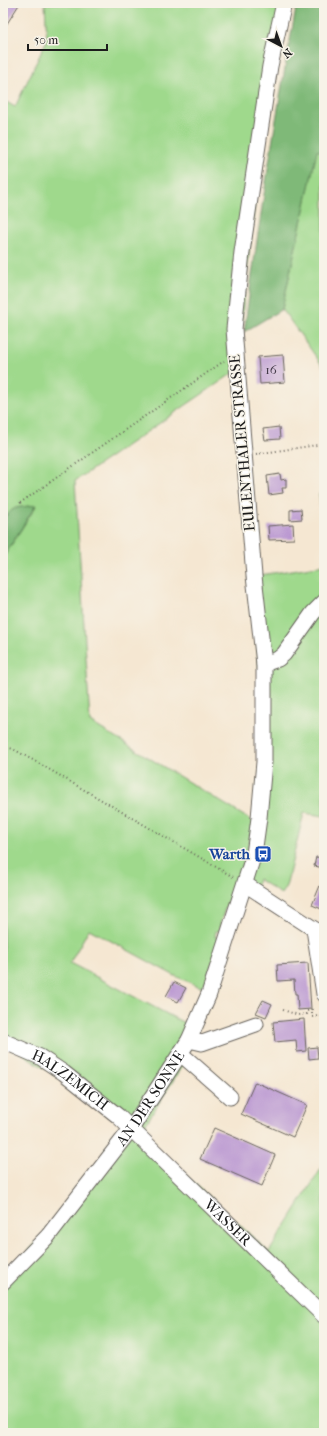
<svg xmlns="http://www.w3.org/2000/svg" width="327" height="1436" font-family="'IM FELL French Canon',serif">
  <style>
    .green { fill: #9fd98c; stroke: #5e7a54 }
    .forest { fill: #7fb978; stroke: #4e6a4a }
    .building { fill: #b996d1 }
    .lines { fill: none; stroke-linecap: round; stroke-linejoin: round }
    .minor-casing { stroke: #68635c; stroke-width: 17 }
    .path { stroke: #68635c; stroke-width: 2; stroke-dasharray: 1 3; stroke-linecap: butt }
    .minor { stroke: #fff; stroke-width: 15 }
    .labels { text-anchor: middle; stroke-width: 3; stroke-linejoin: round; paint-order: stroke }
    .number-label { font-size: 13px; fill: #433a49 }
    .street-label { font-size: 15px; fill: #1c1c1c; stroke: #f7f3e8 }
    .transit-label { font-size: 15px; font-weight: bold; fill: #164399; stroke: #f7f3e8; text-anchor: end }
  </style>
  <rect width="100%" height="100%" fill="#f7f3e8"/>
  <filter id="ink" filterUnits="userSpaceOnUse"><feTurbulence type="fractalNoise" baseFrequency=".025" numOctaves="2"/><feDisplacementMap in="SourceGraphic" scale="8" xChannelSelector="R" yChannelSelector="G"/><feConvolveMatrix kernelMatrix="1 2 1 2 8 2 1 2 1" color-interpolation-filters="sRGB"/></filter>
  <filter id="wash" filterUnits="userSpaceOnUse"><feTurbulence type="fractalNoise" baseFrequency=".012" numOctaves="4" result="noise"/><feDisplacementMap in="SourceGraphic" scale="16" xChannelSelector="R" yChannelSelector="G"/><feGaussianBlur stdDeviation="0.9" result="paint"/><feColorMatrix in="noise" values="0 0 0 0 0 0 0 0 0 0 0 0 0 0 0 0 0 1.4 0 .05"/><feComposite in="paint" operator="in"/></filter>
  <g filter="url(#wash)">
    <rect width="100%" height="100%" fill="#f5e7d2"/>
    <path class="green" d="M45 3H284L270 66 236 371 75 481 90 722 254 822C250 839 246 857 240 873 233 893 222 910 219 931H216L215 937 219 938 217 950 203 988 175 976 89 929 70 963 190 1026 183 1065 140 1133 269 1252 324 1164V1433H3V1282L131 1129 118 1116 3 1041V558L36 506 3 519V100L15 107 47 40Z
      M317 150H324V368L282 309Z
      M324 493V542L319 494Z
      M324 565V816L304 813 286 886 281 894 258 879 254 895 245 884 264 762 254 576Z"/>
    <path class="forest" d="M297 3H324V150L317 151 282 309 244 332C259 222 276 112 297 3Z
      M36 505 3 558V519L14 508Z"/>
    <g id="blocks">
      <path class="building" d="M3 3H20L3 30Z
        M283 355 285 382 260 384 258 357Z
        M279 427 280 439 265 440 263 429Z
        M280 474 281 480 286 479V488H282L283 493 269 495 267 476Z
        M301 509 302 519 290 520V510Z
        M293 524 294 539 269 540 268 526Z
        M316 857 324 858V868L314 866Z
        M324 876V910L312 905Z
        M308 963 311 1009 298 1010 297 994H295L294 980 278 981 277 965Z
        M174 982 186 988 178 1002 166 996Z
        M263 1000 272 1004 266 1017 256 1013Z
        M304 1019 306 1051 297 1052 296 1040 275 1042 273 1022Z
        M317 1047 318 1058 309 1059 308 1048Z
        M255 1082 307 1105 293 1137 241 1114Z
        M214 1128 275 1155 262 1186 200 1159Z"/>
    </g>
  </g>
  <g filter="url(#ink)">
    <use href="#blocks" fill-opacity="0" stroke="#68635c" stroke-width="1"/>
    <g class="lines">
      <g class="minor-casing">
        <g id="minor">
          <path d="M264 664 278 659 284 654 313 613 324 602"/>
          <path d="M245 884 314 929 324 994"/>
          <path d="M189 1040 202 1043 256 1024"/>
          <path id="s1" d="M3 1041 40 1057 64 1073 118 1116 324 1316"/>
          <path d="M181 1054 230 1097"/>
          <path id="s2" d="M3 1282 48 1236 131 1129 189 1040 209 994 254 854 259 818 264 762V664L254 576 234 329 242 252 263 112 270 66 284 3"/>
        </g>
      </g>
      <path class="path" d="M256 454 324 444
        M20 503 224 361
        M3 746 13 749 40 764 235 878
        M283 1010 298 1015 307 1014V1011L312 1010V1017L324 1015"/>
      <use href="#minor" class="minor"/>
    </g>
  </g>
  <defs>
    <g id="bus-square" transform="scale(0.9)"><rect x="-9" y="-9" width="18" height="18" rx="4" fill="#1a4fb4" stroke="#f7f3e8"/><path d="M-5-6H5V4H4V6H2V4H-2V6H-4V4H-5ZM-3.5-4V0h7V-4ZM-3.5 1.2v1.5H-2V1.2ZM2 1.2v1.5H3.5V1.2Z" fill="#fff"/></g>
  </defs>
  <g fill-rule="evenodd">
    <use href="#bus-square" x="263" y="854"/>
  </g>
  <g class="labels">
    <g class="number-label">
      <text x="271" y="374">16</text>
    </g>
    <g class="street-label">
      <text transform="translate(242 443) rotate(-95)" y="5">EULENTHALER STRASSE</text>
      <text dy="5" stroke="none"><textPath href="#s1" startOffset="78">HALZEMICH</textPath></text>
      <text dy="5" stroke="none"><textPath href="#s2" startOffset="236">AN DER SONNE</textPath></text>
      <text dy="5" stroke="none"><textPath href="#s1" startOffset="291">WASSER</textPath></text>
    </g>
    <g class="transit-label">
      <text x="250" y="859">Warth</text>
    </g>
  </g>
  <rect width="327" height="1436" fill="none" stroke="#f7f3e8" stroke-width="16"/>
  <g transform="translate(281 46) rotate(139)" stroke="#f7f3e8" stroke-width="3" paint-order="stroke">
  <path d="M0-3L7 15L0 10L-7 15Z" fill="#1c1c1c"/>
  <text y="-6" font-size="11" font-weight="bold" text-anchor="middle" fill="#1c1c1c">N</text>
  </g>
  <path d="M28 44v6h79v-6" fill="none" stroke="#1c1c1c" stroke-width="2"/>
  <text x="34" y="44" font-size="12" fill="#1c1c1c" stroke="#f7f3e8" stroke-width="3" paint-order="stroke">50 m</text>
</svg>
